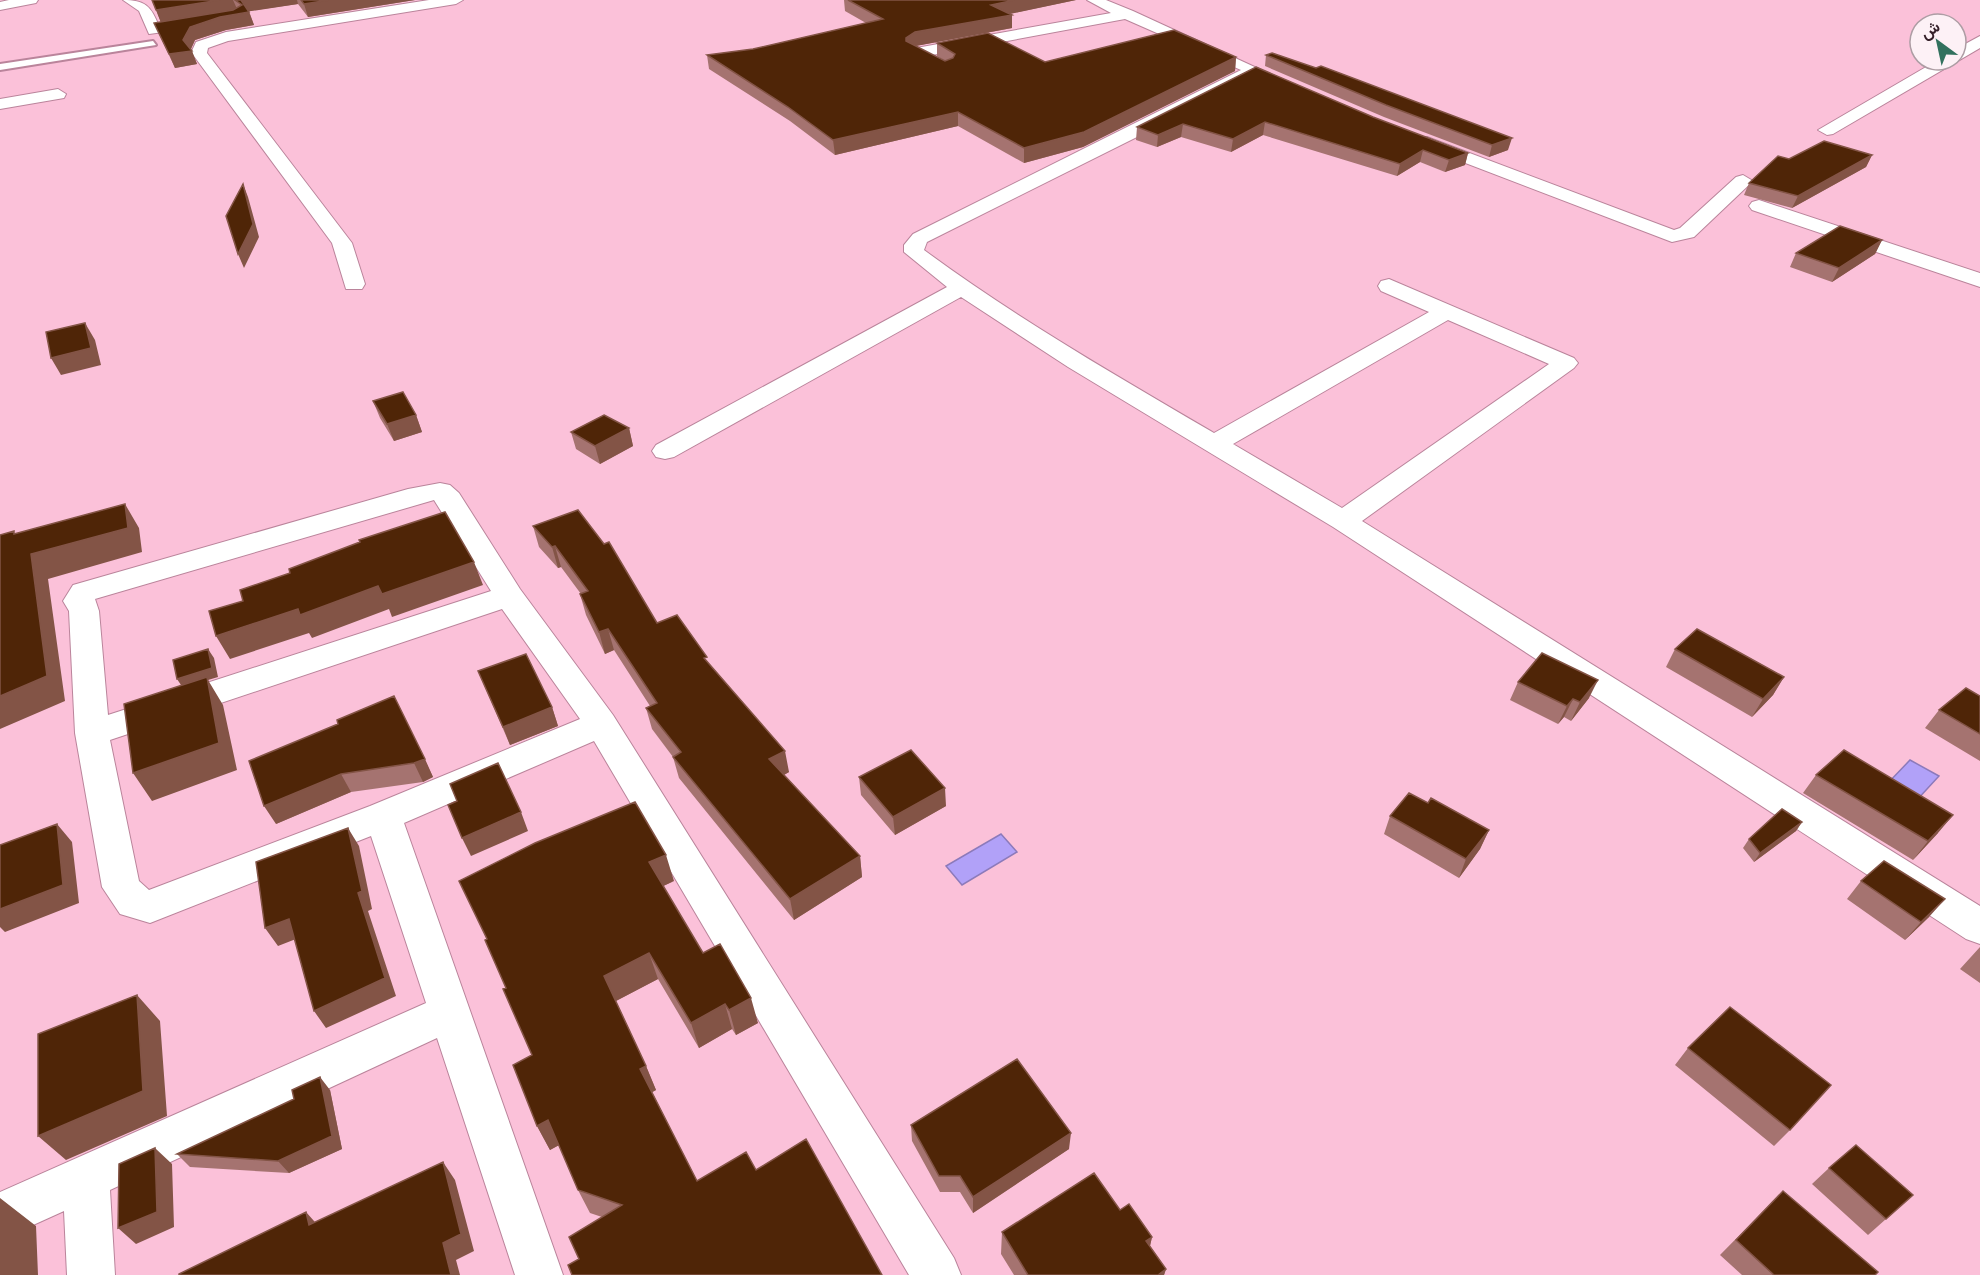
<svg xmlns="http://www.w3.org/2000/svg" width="1980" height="1275" font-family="'Alegreya Sans',Vazirmatn,sans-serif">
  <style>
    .water { fill: #b1a1f8; stroke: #8c7aba; stroke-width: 1.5 }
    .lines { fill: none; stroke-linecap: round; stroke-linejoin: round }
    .service-casing { stroke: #ba849b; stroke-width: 4 }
    .minor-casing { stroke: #ba849b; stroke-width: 2 }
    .service { fill: #fff; fill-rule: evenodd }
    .minor { fill: #fff; fill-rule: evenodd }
    .wall { fill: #a57370 }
    .shaded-wall { fill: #835446 }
    .building { fill: #4f2507; stroke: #835446; stroke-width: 1.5 }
  </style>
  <rect width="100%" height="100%" fill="#fbc1d9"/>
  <path class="water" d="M1910 760 1939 776 1915 802 1886 785Z
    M1001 834 1017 852 962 885 946 866Z"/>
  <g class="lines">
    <g class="service-casing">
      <path id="service" d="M153 41 156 45 0 70V64Z"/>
    </g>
    <g class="minor-casing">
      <path id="minor" d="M9 0H38L36 3 0 10V2Z
        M123 0C145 0 151 6 159 26L200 19 207 23 200 27 149 34 139 11Z
        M429 0H463L456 4 228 41 208 48 207 53 352 243 365 284 362 289H346L332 243 194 56 191 53 196 42 226 32Z
        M1087 0H1106L1133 11 1259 69 1249 81 927 242 924 250C1016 318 1115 375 1214 433L1429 312 1381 291 1378 286 1381 281 1389 279 1574 358 1578 363 1574 368 1362 521 1980 906V944L1966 939 1333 527 1068 367 961 297 674 457 665 459 656 457 652 451 656 445 947 287 904 252V245L913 234 1241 70 1125 19 932 55 952 67 950 70 944 72 908 53 916 48 1111 13ZM1448 320 1549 364 1342 508 1233 444Z
        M1980 36V48L1833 134 1827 135 1818 130 1938 60H1956V49Z
        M58 89 66 94 64 98 0 109V99Z
        M1427 137 1674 230 1680 228 1736 177 1743 175 1753 181 1694 237 1672 242 1421 146 1418 142 1421 138Z
        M1759 200 1980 273V287L1752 210 1749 206 1752 202Z
        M440 483 450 485 459 493 520 589 613 715 954 1258 961 1275H909L594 741 404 823 563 1275H515L437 1038 110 1190 115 1275H67L64 1211 0 1240V1192L426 1003 371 836 150 923 120 914 102 887 75 733 69 611 63 601 73 585 408 489ZM434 500 491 591 108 715 99 611 95 599ZM502 609 580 719 370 806 149 890 139 881 110 740Z"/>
    </g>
    <use href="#service" class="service"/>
    <use href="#minor" class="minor"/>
  </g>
  <path class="wall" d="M152 0H415L308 17 298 4 249 11 254 25 226 30 195 40 191 49 197 64 175 68 154 23 161 22Z
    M844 0H1076L1009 14 1012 28 915 46 945 61 937 56V43L1045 62 1236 57 1235 71 1083 147 1024 163 958 126 835 155 790 121 709 69 707 55 753 49 866 23 845 11Z
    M1266 55 1508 150 1489 157 1384 117 1265 66Z
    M1256 67 1373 117 1468 153 1465 165 1445 172 1420 162 1397 176 1263 135 1231 152 1181 137 1157 147 1136 140 1137 127Z
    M1872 155 1866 167 1792 208 1744 195 1749 183 1789 159Z
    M1882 240 1875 254 1832 282 1790 267 1796 253Z
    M373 401 416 415 422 432 394 441 380 418Z
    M629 428 633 446 600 464 576 449 571 432Z
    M533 526 709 664 789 772 784 775 860 856 862 877 794 920 679 778 673 757 652 729 646 708 650 706 614 650 605 654 586 615 580 594H581L561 567 558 568 539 547Z
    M1675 649 1784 677 1773 695 1752 717 1666 667Z
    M478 671 552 707 558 726 510 745Z
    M1518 682 1589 698 1571 721 1564 717 1558 724 1510 700Z
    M394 696 433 777 423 782 351 792 276 824 338 724Z
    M1980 696V761L1925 728 1939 710Z
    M1816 775 1938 833 1913 860 1803 793Z
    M859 777 946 806 895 835 861 795Z
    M1390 816 1489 830 1480 849 1459 878 1384 834Z
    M1802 822 1796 831 1754 862 1743 848 1749 839Z
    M674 881 663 886 703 953 758 1023 736 1035 732 1029 699 1048 658 979 616 1001 646 1066 656 1090 652 1092 697 1181 756 1170 882 1275 579 1259 602 1217 590 1213 578 1190 559 1145 550 1150 537 1126 532 1055 506 988 485 940Z
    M1861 881 1929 917 1905 940 1847 899Z
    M1980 947V983L1960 969Z
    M1688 1048 1790 1130 1774 1146 1675 1065Z
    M330 1090 342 1149 289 1173 190 1167 177 1154Z
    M911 1125 1069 1149 973 1213 960 1192H940L912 1141Z
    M1829 1168 1886 1219 1868 1235 1812 1184Z
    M1783 1191 1875 1275H1742L1720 1255Z
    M1120 1210 1152 1237 1150 1246 1166 1269 1164 1275H1014L1001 1254 1002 1232Z"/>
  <path class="shaded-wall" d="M220 0H233L238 11 161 23 156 10Z
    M241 0H297L298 4 245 12Z
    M329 0H415L308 17 304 4Z
    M1015 0H1076L991 18V5Z
    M249 12 254 25 226 30 195 40 190 51H192L197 64 175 68 169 54 183 40 190 27 220 17Z
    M1012 15V28L916 46 907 51 906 38 915 32Z
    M1236 57 1235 71 1083 147 1024 163V148Z
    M958 112V126L835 155 833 140Z
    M1265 122 1263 135 1231 152 1233 139Z
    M1183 124 1181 137 1157 147 1158 135Z
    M1512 138 1508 150 1489 157 1492 145Z
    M1423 150 1420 162 1397 176 1400 164Z
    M1468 153 1465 165 1445 172 1449 160Z
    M1872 155 1866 167 1792 208 1798 196Z
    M243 184 248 197 259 237 244 268 238 254Z
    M1882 240 1875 254 1832 282 1839 268Z
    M85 323 95 340 101 365 61 375 51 358Z
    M416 415 422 432 394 441 387 424Z
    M629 428 633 446 600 464 595 446Z
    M125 504 139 528 142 552 48 579 65 701 0 729V696L31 554Z
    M555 546 561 567 558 568 552 547Z
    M474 562 483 585 392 617 389 609 312 638 309 633 230 659 216 636 298 609 378 586Z
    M608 629 614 650 605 654 599 632Z
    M208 649 214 658 218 677 208 680 223 705 237 770 152 801 133 773 183 688 177 679Z
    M1784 677 1773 695 1752 717 1763 699Z
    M1598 680 1589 698 1571 721 1580 702Z
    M1573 699 1564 717 1558 724 1567 706Z
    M552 707 558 726 510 745 503 727Z
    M785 751 789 772 773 781 769 759Z
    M425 759 433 777 423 782 414 763Z
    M341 774 351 792 276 824 264 806Z
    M945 788 946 806 895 835 893 817Z
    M521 812 528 831 471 856 462 838Z
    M1953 815 1938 833 1913 860 1928 841Z
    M1802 822 1796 831 1754 862 1760 853Z
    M57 824 72 842 79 903 5 932 0 927V909Z
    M348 828 359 846 372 909 368 911 396 996 326 1028 314 1011 358 893Z
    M1489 830 1480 849 1459 878 1466 859Z
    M666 855 674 881 657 889 649 862Z
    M860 856 862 877 794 920 790 899Z
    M1945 899 1929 917 1905 940 1921 922Z
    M289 919 301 937 278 946 265 928Z
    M649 953 658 979 614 1002 604 976Z
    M137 995 160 1021 167 1116 66 1160 38 1136Z
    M751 998 758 1023 736 1035 729 1010Z
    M725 1004 732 1029 699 1048 691 1023Z
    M646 1066 656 1090 649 1094 640 1069Z
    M320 1077 330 1090 342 1149 289 1173 278 1161Z
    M548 1120 561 1144 550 1150 537 1126Z
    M1071 1133 1069 1149 973 1213V1197Z
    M155 1148 172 1164 174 1227 136 1244 118 1228Z
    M443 1162 455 1180 474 1251 456 1260 460 1275H451L443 1243Z
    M0 1198 36 1226 38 1275H0Z
    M306 1212 322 1230 309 1225Z
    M1152 1237 1147 1259 1146 1241Z
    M1166 1269 1164 1275H1158Z"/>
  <path class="building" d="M152 0H220L156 10Z
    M235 0H241L249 12 220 17 190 27 183 40 192 51 169 54 154 23 233 10 242 5Z
    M301 0H329L304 4Z
    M848 0H1015L991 5 1012 15 915 32 906 38V41L945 61 953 58 955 54 937 43 988 33 1045 62 1174 30 1236 57 1084 132 1024 148 958 112 833 140 788 107 707 55 753 49 883 19Z
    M1272 53 1316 68 1321 66 1512 138 1492 145 1386 105 1266 55Z
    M1256 67 1373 117 1468 153 1449 160 1423 150 1400 164 1265 122 1233 139 1183 124 1158 135 1137 127Z
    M1824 141 1872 155 1798 196 1749 183 1778 156 1789 159Z
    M243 184 253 224 238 254 226 216Z
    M1840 226 1882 240 1839 268 1796 253Z
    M85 323 91 348 51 358 46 332Z
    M403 392 416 415 387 424 373 401Z
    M604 415 629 428 595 446 571 432Z
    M125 504 128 528 31 554 47 676 0 696V535L14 531V534Z
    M578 510 604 544 609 542 657 623 677 615 707 657 704 658 785 751 769 759 860 856 790 899 673 757 681 752 646 708 657 703 608 629 599 632 580 594 588 591 555 546 552 547 533 526Z
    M445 512 474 562 382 594 378 586 300 615 298 609 216 636 209 611 243 601 240 590 290 573 289 569 360 542 359 540Z
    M1697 629 1784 677 1763 699 1675 649Z
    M208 649 212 668 177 679 173 660Z
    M1542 653 1598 680 1580 702 1573 699 1567 706 1518 682Z
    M526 654 552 707 503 727 478 671Z
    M207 677 219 743 133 773 124 704Z
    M1966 688 1980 696V734L1939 710Z
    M394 696 425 759 414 763 341 774 264 806 249 761 338 724 337 720Z
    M911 750 945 788 893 817 859 777Z
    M1844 750 1953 815 1928 841 1816 775Z
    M498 763 521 812 462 838 448 805 457 801 450 784Z
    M1409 793 1428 803 1431 798 1489 830 1466 859 1390 816Z
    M635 802 666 855 649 862 703 953 720 944 751 998 729 1010 725 1004 691 1023 649 953 604 976 646 1066 640 1069 697 1181 746 1152 756 1170 806 1139 882 1275H572L568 1265 579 1259 569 1237 622 1205 578 1190 548 1120 537 1126 513 1065 532 1055 503 989 506 988 485 940 487 939 459 881 535 843Z
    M1782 809 1802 822 1760 853 1749 839Z
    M57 824 63 885 0 909V845Z
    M348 828 362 891 358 893 385 978 314 1011 289 919 265 928 256 862Z
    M1884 861 1945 899 1921 922 1861 881Z
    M137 995 143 1091 38 1136V1034Z
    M1730 1007 1831 1085 1790 1130 1688 1048Z
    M1017 1059 1071 1133 973 1197 960 1176H939L911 1125Z
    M320 1077 332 1136 278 1161 177 1154 294 1099 292 1090Z
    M1856 1145 1913 1195 1886 1219 1829 1168Z
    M155 1148 157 1212 118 1228 119 1164Z
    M443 1162 461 1234 443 1243 451 1275H179V1274L306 1212 309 1225Z
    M1094 1173 1120 1210 1129 1204 1152 1237 1146 1241 1166 1269 1158 1275H1028L1002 1232Z
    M1783 1191 1878 1272 1875 1275H1774L1736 1240Z"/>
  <g transform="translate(1938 42) rotate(327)"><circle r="28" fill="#fdf1f6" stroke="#ad9da4" stroke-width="1.5"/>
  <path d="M0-4.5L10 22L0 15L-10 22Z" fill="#32715e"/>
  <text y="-9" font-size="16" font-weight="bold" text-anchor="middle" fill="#352029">ش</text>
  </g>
</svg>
